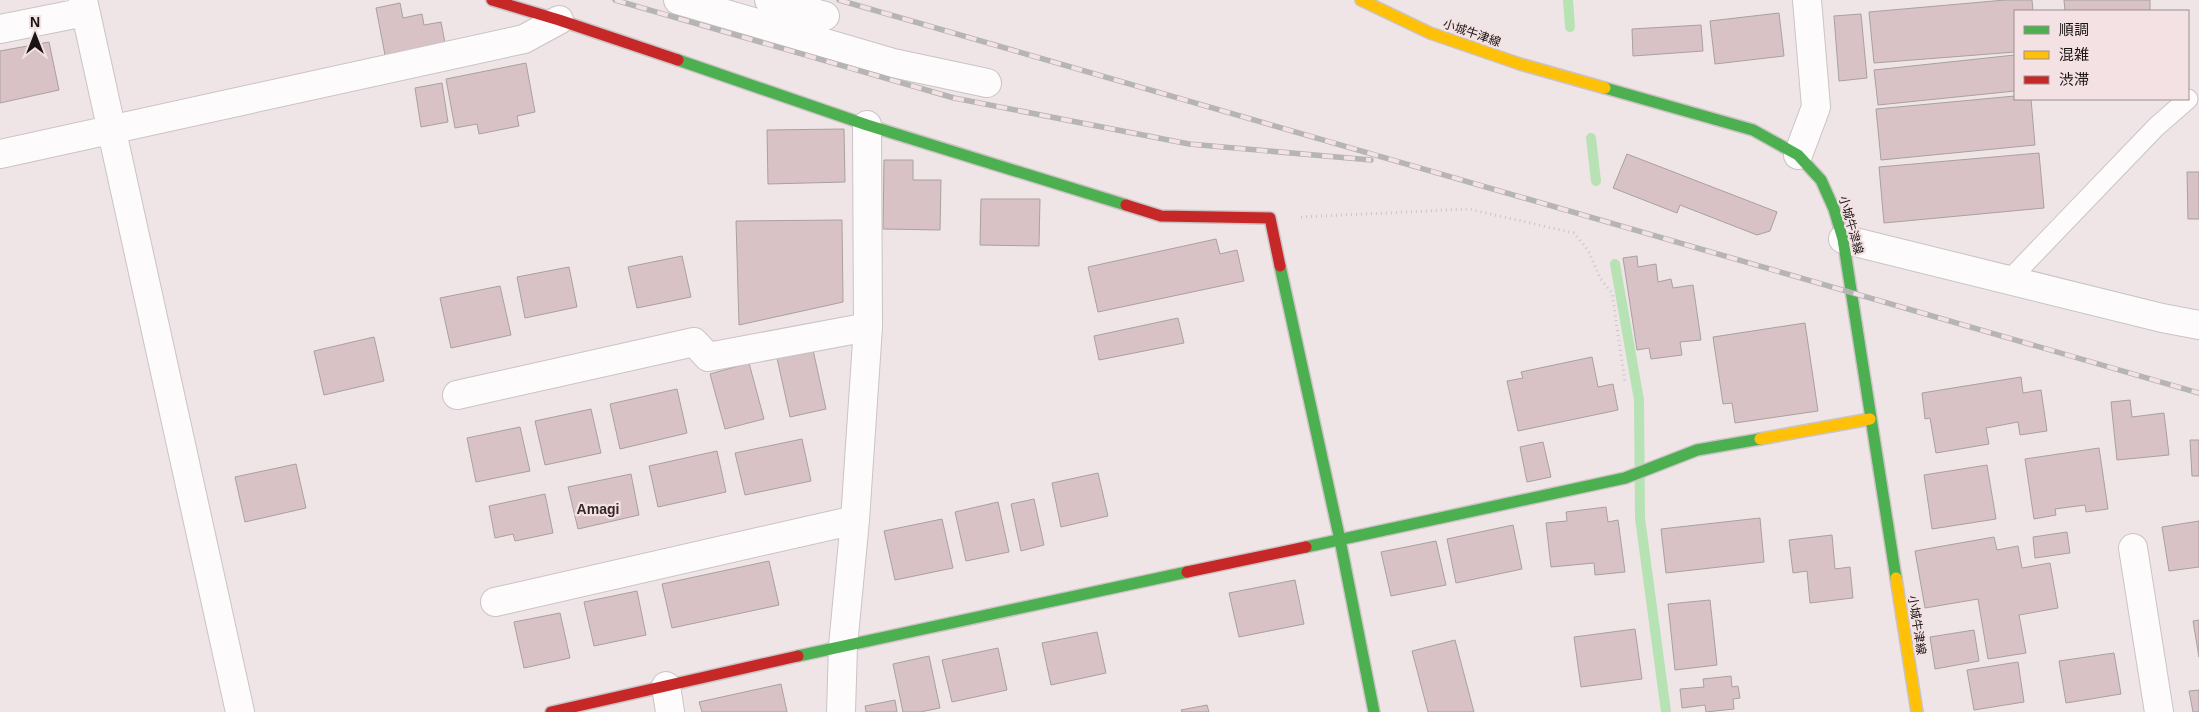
<svg xmlns="http://www.w3.org/2000/svg" width="2199" height="712" font-family="Helvetica,'Noto Sans JP',sans-serif">
  <style>
    .lines { fill: none; stroke-linecap: round; stroke-linejoin: round }
    .stream { stroke: #b6e2b4; stroke-width: 10 }
    .building { fill: #d9c2c6; stroke: #a8a0a1 }
    .lane-casing { stroke: #cbc3c4; stroke-width: 21 }
    .street-casing { stroke: #cbc3c4; stroke-width: 30 }
    .fast-casing { stroke: #cbc3c4; stroke-width: 14 }
    .slow-casing { stroke: #cbc3c4; stroke-width: 14 }
    .jam-casing { stroke: #cbc3c4; stroke-width: 14 }
    .path { stroke: #c8c6c6; stroke-width: 3; stroke-dasharray: 1 4; stroke-linecap: butt }
    .lane { stroke: #fdfbfb; stroke-width: 19 }
    .street { stroke: #fdfbfb; stroke-width: 28 }
    .fast { stroke: #4caf50; stroke-width: 11 }
    .slow { stroke: #ffc107; stroke-width: 11 }
    .jam { stroke: #c62828; stroke-width: 11 }
    .rail-casing { stroke: #b6b4b4; stroke-width: 5.5 }
    .rail { stroke: #f3e1e3; stroke-width: 4; stroke-dasharray: 11; stroke-linecap: butt }
    .labels { text-anchor: middle; stroke-width: 4.5; stroke-linejoin: round; paint-order: stroke }
    .street-label { font-size: 12px; fill: #1a1414; stroke: #f3e1e3 }
    .neighbourhood-label { font-size: 14px; font-weight: bold; fill: #35282a; stroke: #f3e1e3 }
  </style>
  <rect width="100%" height="100%" fill="#efe5e6"/>
  <g class="lines">
    <path class="stream" d="M1568 0 1570 27
      M1591 138 1596 181
      M1615 264 1639 400 1640 518 1666 712"/>
  </g>
  <path class="building" d="M2005 0H2032L2033 11H2015V52L1874 63 1869 12Z
    M2064 0H2150V11H2065Z
    M400 3 403 18 422 14 424 25 441 22 445 43 385 55 376 8Z
    M1779 13 1784 56 1715 64 1710 21Z
    M1861 14 1867 78 1839 81 1834 16Z
    M1701 25 1703 51 1633 56 1632 29Z
    M49 42 59 90 0 103V51Z
    M2015 55V91L1878 105 1874 70Z
    M526 63 535 112 517 116 519 126 479 134 477 124 455 128 446 79Z
    M442 83 448 122 421 127 415 88Z
    M2015 96V99H2031L2035 145 1881 160 1876 109Z
    M844 129 845 182 768 184 767 130Z
    M2039 153 2044 208 1884 223 1879 167Z
    M1627 154 1777 212 1770 231 1757 235 1680 205 1677 213 1613 188Z
    M884 160H913V180H941L940 230 883 229Z
    M2187 172H2199V219H2188Z
    M981 199H1040L1039 246 980 245Z
    M842 220 843 302 739 325 736 221Z
    M1216 239 1220 254 1237 250 1244 281 1098 312 1088 267Z
    M682 256 691 297 637 308 628 267Z
    M1637 256 1638 267 1656 264 1658 282 1671 279 1673 288 1693 285 1701 340 1680 342 1682 355 1651 359 1649 348 1637 350 1623 258Z
    M569 267 577 307 525 318 517 277Z
    M500 286 511 335 451 348 440 298Z
    M1178 318 1184 343 1099 360 1094 336Z
    M1805 323 1818 411 1735 423 1732 403 1723 404 1713 337Z
    M374 337 384 381 324 395 314 351Z
    M813 350 826 409 790 417 777 358Z
    M1592 357 1598 387 1613 384 1618 410 1518 431 1507 381 1523 378 1521 372Z
    M749 363 764 419 725 429 710 374Z
    M2021 377 2023 393 2041 390 2047 431 2020 435 2018 422 1986 428 1989 444 1936 453 1930 418 1925 419 1922 393Z
    M677 389 687 433 620 449 610 404Z
    M2130 400 2132 417 2164 413 2169 455 2117 460 2111 402Z
    M591 409 601 453 545 465 535 421Z
    M520 427 530 471 476 482 467 438Z
    M802 439 811 481 745 495 735 453Z
    M2190 440H2199V476H2192Z
    M1543 442 1551 477 1527 482 1520 447Z
    M2099 448 2108 509 2086 512 2085 505 2055 509 2056 515 2034 519 2025 459Z
    M717 451 726 492 658 507 649 466Z
    M296 464 306 508 245 522 235 477Z
    M1987 465 1996 519 1932 529 1924 475Z
    M1098 473 1108 516 1061 527 1052 483Z
    M631 474 639 515 578 529 568 487Z
    M545 494 553 533 515 541 513 534 495 538 489 506Z
    M1034 499 1044 545 1021 551 1011 504Z
    M998 502 1009 552 966 561 955 512Z
    M1606 507 1608 522 1618 520 1625 572 1595 575 1594 563 1551 567 1546 523 1567 521 1566 512Z
    M1760 518 1764 562 1666 573 1661 529Z
    M942 519 953 568 895 580 884 531Z
    M2199 521V567L2169 571 2162 527Z
    M1513 525 1522 569 1456 583 1447 539Z
    M2067 532 2070 553 2035 558 2033 537Z
    M1832 535 1835 569 1850 567 1853 598 1810 603 1807 571 1793 573 1789 540Z
    M1994 537 1997 550 2018 546 2022 568 2050 563 2058 608 2019 615 2026 653 1988 659 1978 599 1925 608 1915 551Z
    M1436 541 1446 585 1391 596 1381 552Z
    M769 561 779 605 672 628 662 584Z
    M1295 580 1304 624 1239 637 1229 593Z
    M637 591 646 635 594 646 584 602Z
    M1710 600 1717 665 1675 670 1668 604Z
    M560 613 570 658 524 668 514 622Z
    M2199 620V657L2193 621Z
    M1635 629 1642 679 1581 687 1574 637Z
    M1974 630 1979 661 1935 669 1930 637Z
    M1097 632 1106 673 1051 685 1042 643Z
    M1455 640 1474 712H1428L1412 651Z
    M998 648 1007 690 952 702 942 660Z
    M2114 653 2121 694 2066 703 2059 661Z
    M929 656 940 708 920 712H903L893 664Z
    M2018 662 2024 702 1974 710 1967 670Z
    M1731 676 1732 687 1738 686 1740 698 1733 699 1734 709 1706 712 1705 705 1682 708 1680 689 1704 687 1703 679Z
    M781 684 787 712H702L699 702Z
    M2199 690V712H2193L2189 691Z
    M895 700 897 712H866L865 706Z
    M1207 705 1209 712H1182L1181 710Z"/>
  <g class="lines">
    <g class="lane-casing">
      <path id="lane" d="M2009 280 2156 127 2188 99"/>
    </g>
    <g class="street-casing">
      <path id="street" d="M83 0 240 712
        M678 0 893 63 987 83
        M769 0 825 16
        M0 29 85 12
        M0 154 524 39 559 20
        M1798 155 1816 107 1807 0
        M1843 239 2162 318 2199 325
        M457 395 694 342 708 357 868 327
        M2133 548 2159 712
        M495 602 855 520
        M666 686 670 712
        M841 712 843 646 855 520 868 327 867 125"/>
    </g>
    <g class="fast-casing">
      <path id="fast" d="M678 60 867 125 1126 205
        M1605 88 1753 130 1798 155 1821 180 1834 209 1843 239 1896 578
        M1280 266 1340 540 1374 712
        M1306 547 1625 478 1697 450 1760 439
        M798 656 1187 572"/>
    </g>
    <g class="slow-casing">
      <path id="slow" d="M1361 0 1430 33 1520 64 1605 88
        M1760 439 1870 419
        M1896 578 1917 712"/>
    </g>
    <g class="jam-casing">
      <path id="jam" d="M492 0 559 20 678 60
        M1126 205 1161 216 1270 218 1280 266
        M1187 572 1306 547
        M551 712 798 656"/>
    </g>
    <path class="path" d="M1301 217 1469 209 1574 233 1588 250 1600 278 1612 293 1625 382"/>
    <use href="#lane" class="lane"/>
    <use href="#street" class="street"/>
    <use href="#fast" class="fast"/>
    <use href="#slow" class="slow"/>
    <use href="#jam" class="jam"/>
    <g class="rail-casing">
      <path id="rail" d="M615 0 954 98 1189 144 1371 160
        M839 0 2199 393"/>
    </g>
    <use href="#rail" class="rail"/>
  </g>
  <g class="labels">
    <g class="street-label">
      <text transform="translate(1472 33) rotate(19)" y="4">小城牛津線</text>
      <text transform="translate(1851 225) rotate(74)" y="4">小城牛津線</text>
      <text transform="translate(1917 625) rotate(81)" y="4">小城牛津線</text>
    </g>
    <g class="neighbourhood-label">
      <text x="598" y="514">Amagi</text>
    </g>
  </g>
  <rect x="2014" y="10" width="175" height="90" fill="#f3e1e3" stroke="#9c8f90"/>
  <rect x="2024" y="26" width="25" height="8" fill="#4caf50" stroke="#9c8f90"/>
  <text x="2059" y="35" font-size="15" fill="#1a1414">順調</text>
  <rect x="2024" y="51" width="25" height="8" fill="#ffc107" stroke="#9c8f90"/>
  <text x="2059" y="60" font-size="15" fill="#1a1414">混雑</text>
  <rect x="2024" y="76" width="25" height="8" fill="#c62828" stroke="#9c8f90"/>
  <text x="2059" y="85" font-size="15" fill="#1a1414">渋滞</text>
  <g transform="translate(35 35)" stroke="#f3e1e3" stroke-width="4" paint-order="stroke">
  <path d="M0-4L9 19L0 12L-9 19Z" fill="#1a1414"/>
  <text y="-8" font-size="14" font-weight="bold" text-anchor="middle" fill="#1a1414">N</text>
  </g>
</svg>
